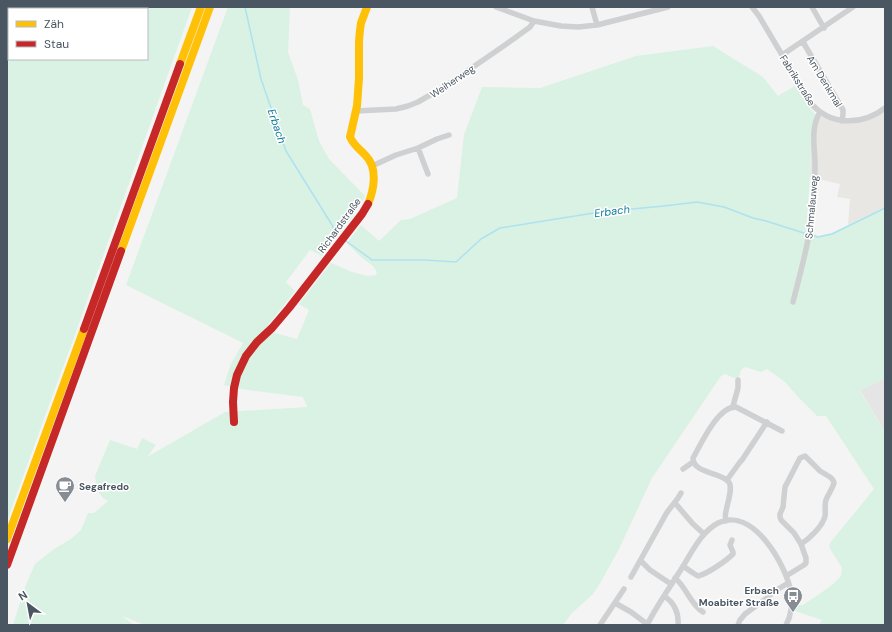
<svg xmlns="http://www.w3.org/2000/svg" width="892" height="632" font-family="'DM Sans',sans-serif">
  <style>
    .commercial { fill: #e8e7e3 }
    .education { fill: #e6e5e6 }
    .green { fill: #d9f2e3; fill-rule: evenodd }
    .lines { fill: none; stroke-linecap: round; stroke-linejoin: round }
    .stream { stroke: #aee2f0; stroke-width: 1.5 }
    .street { stroke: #ced0d2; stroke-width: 5.5 }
    .slow { stroke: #ffc107; stroke-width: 8 }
    .jam { stroke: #c62828; stroke-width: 8 }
    .labels { text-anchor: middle; stroke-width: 3; stroke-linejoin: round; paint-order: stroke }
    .street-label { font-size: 10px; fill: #4a5661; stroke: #fff }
    .poi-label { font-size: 10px; font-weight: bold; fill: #4a5661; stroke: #fff; text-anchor: start }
    .water-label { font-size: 11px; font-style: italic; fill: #0c7c9b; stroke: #fff }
  </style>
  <rect width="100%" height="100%" fill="#f4f4f4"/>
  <path class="commercial" d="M883 112 885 113V207L848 225 850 199 837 197 840 184 810 177 811 135 816 115 829 119 840 122Z"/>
  <path class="education" d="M885 378V432L860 390Z"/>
  <path class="green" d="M7 7H192L72 343 49 405 7 521ZM9 9H147V59H9Z
    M228 7H290L288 52 298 80 303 105 310 109 319 141 329 159 365 196 363 200 353 216 322 256 310 250 286 282 295 291 266 328 271 332 297 339 309 310 299 304 331 263 352 272 367 276 376 275 377 272 373 266 362 258 347 243 361 225 379 241 401 220 410 219 457 198 464 135 482 87 540 88 636 56 713 46 763 77 778 96 795 86 809 107 816 115 811 135 810 177 806 230 818 236 832 233 885 207V378L860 391 885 432V625H819L822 620 795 611V605H803L821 593 833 584 841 576 842 568 829 547 830 543 874 489 826 416H817L799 398 785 382 767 369 761 372 745 367 741 370 739 377 734 378 725 374 721 376 652 478 619 549 599 585 593 594 572 613 563 625H145L122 616 134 625H13L25 587 35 564 54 549 71 539 81 530 88 513H94L108 501 103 498 97 490 95 476 110 440 137 449 142 438 156 445 147 457 225 412 307 407 303 397 241 389 224 385 231 364 243 343 126 285Z"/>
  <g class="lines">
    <path class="stream" d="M245 7 261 79 286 151 337 233
      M811 235 818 237 832 234 885 208
      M346 241 372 260H424L456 262 481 239 500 228 600 212 664 206 697 202 724 207 753 218 766 221 807 234"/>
    <path class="street" d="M496 7 534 21 561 26 578 27 597 25 668 7
      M592 7 597 25
      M752 7 759 16 810 102C829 126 862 126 885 108
      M812 7 824 28
      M803 42 843 110V114L842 121
      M782 55 853 7
      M356 111 396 109 408 106 418 102 444 87 505 45 530 27 534 21
      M418 148 428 174
      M372 166 396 155 418 148 437 139 449 135
      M793 302C801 270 810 239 813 206 814 193 815 179 815 166 815 147 810 129 820 112
      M733 406 738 388V380
      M683 469 693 462
      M727 480 740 462 742 460 767 422
      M675 503 693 524 704 534
      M726 521C725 517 725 515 726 511 727 504 734 486 728 481 719 472 693 473 693 458 701 444 718 406 736 407L782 431
      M641 561 650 570 671 584
      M683 566 693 573 698 576C707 574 726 561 733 554V552L730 545 732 540
      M786 576 804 565 806 563V558L801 544 794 533 781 520 780 517V514L783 507 785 487 800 458 805 456 820 471 830 477 833 480 834 483C832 490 828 494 826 500 824 505 826 510 825 516 823 526 809 539 801 544
      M631 577 666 514C671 506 677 501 681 493
      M675 578C687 588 690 604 703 612
      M664 596C674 602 679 613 678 625
      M615 603 631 612 647 624
      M600 625 624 589
      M647 625C657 605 670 587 682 568 692 552 701 532 718 523 753 506 786 565 791 592 793 603 791 616 786 625
      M738 625 740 620 745 614 767 598 772 593 788 583"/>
    <path class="slow" d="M367 7 361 23 360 30 359 41V78L357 106 350 137C354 146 360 149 366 156 378 168 374 190 368 204
      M180 64 201 7
      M121 251 210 7
      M7 539 84 329"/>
    <path class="jam" d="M84 329 180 64
      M234 422 233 402 234 388 237 375 246 356 257 342 272 328 289 308 362 214 368 204
      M7 565 121 251"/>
  </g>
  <defs>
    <g id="cafe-pin" transform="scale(1)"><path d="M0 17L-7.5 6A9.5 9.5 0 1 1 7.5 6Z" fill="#868d94" stroke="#fff"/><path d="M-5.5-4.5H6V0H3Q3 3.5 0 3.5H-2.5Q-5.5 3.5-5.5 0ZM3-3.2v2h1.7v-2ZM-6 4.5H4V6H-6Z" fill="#fff"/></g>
    <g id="bus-pin" transform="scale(1)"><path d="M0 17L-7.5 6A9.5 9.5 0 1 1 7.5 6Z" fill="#868d94" stroke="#fff"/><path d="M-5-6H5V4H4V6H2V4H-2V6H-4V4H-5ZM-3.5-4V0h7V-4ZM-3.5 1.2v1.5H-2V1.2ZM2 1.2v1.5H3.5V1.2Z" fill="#fff"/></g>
  </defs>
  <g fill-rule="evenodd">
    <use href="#cafe-pin" x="65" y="486"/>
    <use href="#bus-pin" x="793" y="596"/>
  </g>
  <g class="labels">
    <g class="street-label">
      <text transform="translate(798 80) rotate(58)" y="4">Fabrikstraße</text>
      <text transform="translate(452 81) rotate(-34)" y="4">Weiherweg</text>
      <text transform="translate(825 81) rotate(59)" y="4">Am Denkmal</text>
      <text transform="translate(811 207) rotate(-85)" y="4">Schmalauweg</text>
      <text transform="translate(339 225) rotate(-54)" y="4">Richardstraße</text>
    </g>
    <g class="poi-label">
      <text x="79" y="490">Segafredo</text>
      <text x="779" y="594" text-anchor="end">Erbach<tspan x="779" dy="12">Moabiter Straße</tspan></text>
    </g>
    <g class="water-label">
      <text transform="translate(277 126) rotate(71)" y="4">Erbach</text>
      <text transform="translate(612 211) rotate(-7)" y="4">Erbach</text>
    </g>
  </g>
  <rect width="892" height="632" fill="none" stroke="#4a5661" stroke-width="16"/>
  <rect x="8" y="8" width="140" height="52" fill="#ffffff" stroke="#b7bbc0"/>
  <rect x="16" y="21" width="20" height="6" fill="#ffc107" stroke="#b7bbc0"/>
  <text x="44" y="28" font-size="12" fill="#4a5661">Zäh</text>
  <rect x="16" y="41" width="20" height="6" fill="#c62828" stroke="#b7bbc0"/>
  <text x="44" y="48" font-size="12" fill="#4a5661">Stau</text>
  <g transform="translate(28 604) rotate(328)" stroke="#ffffff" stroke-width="3" paint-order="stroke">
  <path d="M0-3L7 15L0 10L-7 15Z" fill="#4a5661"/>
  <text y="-6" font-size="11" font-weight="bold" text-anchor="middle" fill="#4a5661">N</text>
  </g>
</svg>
